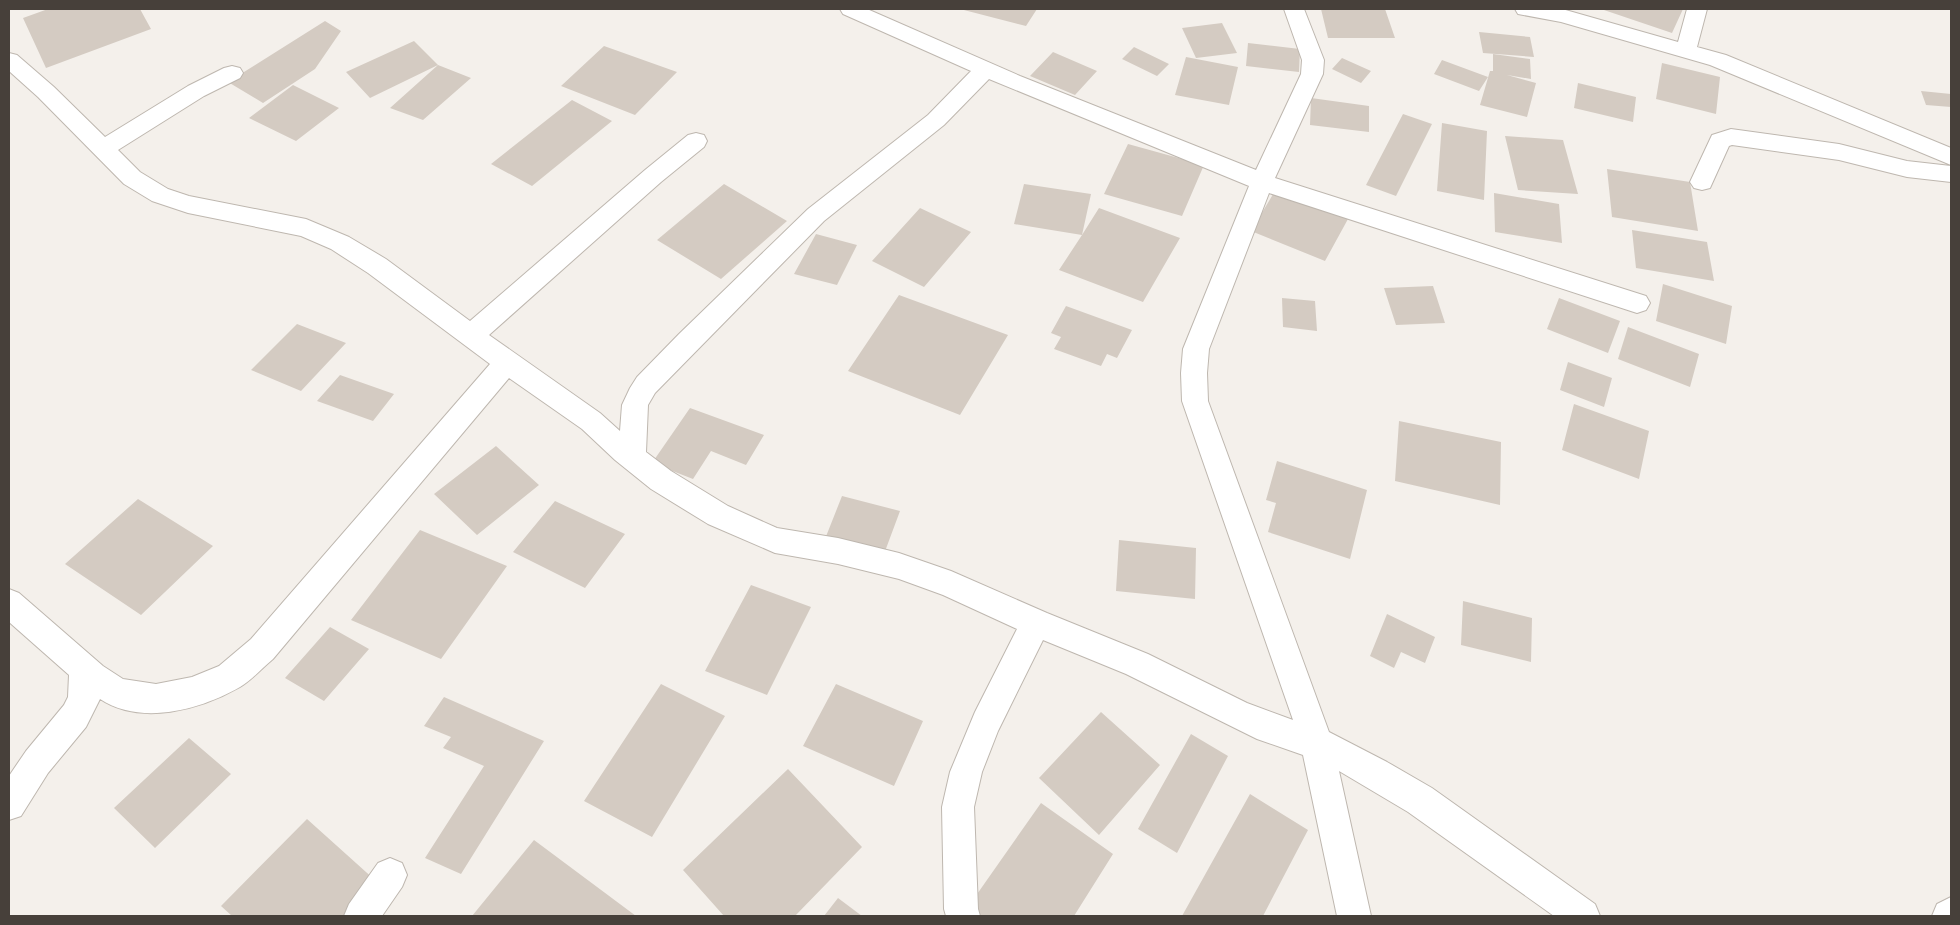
<svg xmlns="http://www.w3.org/2000/svg" width="1960" height="925" font-family="Helvetica,sans-serif">
  <style>
    .building { fill: #d4cbc2 }
    .lines { fill: none; stroke-linecap: round; stroke-linejoin: round }
    .minor-casing { stroke: #beb7af; stroke-width: 2 }
    .minor { fill: #fff; fill-rule: evenodd }
  </style>
  <rect width="100%" height="100%" fill="#f4f0eb"/>
  <path class="building" d="M48 9H140L151 29 46 68 23 18Z
    M960 9H1037L1026 26Z
    M1321 9H1385L1395 38H1328Z
    M1601 9H1683L1672 33Z
    M325 21 341 31 315 69 263 103 228 82Z
    M1222 23 1237 53 1196 58 1182 28Z
    M1479 32 1530 37 1534 57 1483 53Z
    M414 41 438 65 370 98 346 72Z
    M1248 43 1300 49 1299 72 1246 66Z
    M604 46 677 72 635 115 561 86Z
    M1134 47 1169 64 1157 76 1122 59Z
    M1053 52 1097 71 1075 95 1030 76Z
    M1493 54 1530 59 1531 79 1507 75 1536 83 1527 117 1480 105 1490 71H1493Z
    M1186 57 1238 67 1229 105 1175 95Z
    M1342 58 1371 71 1361 83 1332 69Z
    M1442 60 1488 77 1479 91 1434 74Z
    M1662 63 1720 77 1716 114 1656 99Z
    M438 65 471 78 423 120 390 108Z
    M1578 83 1636 97 1633 122 1574 108Z
    M293 85 339 108 296 141 249 118Z
    M1921 91 1951 94V107L1926 105Z
    M1311 98 1369 106V132L1310 125Z
    M572 100 612 121 532 186 491 164Z
    M1403 114 1432 124 1396 196 1366 185Z
    M1442 123 1487 131 1484 200 1437 191Z
    M1505 136 1563 140 1578 194 1518 190Z
    M1128 144 1204 165 1182 216 1104 194Z
    M1607 169 1690 182 1698 231 1612 217Z
    M724 184 787 221 721 279 657 240Z
    M1024 184 1091 194 1082 235 1099 208 1180 238 1143 302 1059 270 1082 235 1014 224Z
    M1275 191 1348 219 1325 261 1251 231Z
    M1494 193 1559 204 1562 243 1495 232Z
    M920 208 971 232 924 287 872 261Z
    M1632 230 1707 242 1714 281 1636 268Z
    M816 234 857 245 837 285 794 274Z
    M1663 284 1732 306 1726 344 1656 321Z
    M1433 286 1445 323 1396 325 1384 288Z
    M899 295 1008 335 960 415 848 371Z
    M1282 298 1315 301 1317 331 1283 327Z
    M1559 298 1620 321 1608 353 1547 329Z
    M1066 306 1132 330 1117 358 1107 354 1101 366 1054 349 1061 337 1051 333Z
    M297 324 346 343 301 391 251 370Z
    M1628 327 1699 354 1690 387 1618 359Z
    M1568 362 1612 378 1604 407 1560 390Z
    M340 375 394 394 373 421 317 401Z
    M1574 404 1649 431 1639 479 1562 450Z
    M690 408 764 435 746 465 711 451 693 479 652 463Z
    M1399 421 1501 442 1500 505 1395 481Z
    M496 446 539 485 477 535 434 494Z
    M1277 461 1367 490 1350 559 1268 532 1276 503 1266 500Z
    M842 496 900 511 884 554 825 539Z
    M138 499 213 546 141 615 65 564Z
    M555 501 625 534 585 588 513 552Z
    M420 530 507 566 441 659 351 620Z
    M1119 540 1196 548 1195 599 1116 591Z
    M751 585 811 607 767 695 705 671Z
    M1463 601 1532 618 1531 662 1461 645Z
    M1387 614 1435 637 1425 663 1401 652 1394 668 1370 656Z
    M330 627 369 649 324 701 285 678Z
    M661 684 725 716 652 837 584 801Z
    M836 684 923 721 894 786 803 746Z
    M444 697 544 741 461 874 425 858 484 766 443 748 451 737 424 726Z
    M1101 712 1160 765 1099 835 1039 778Z
    M1191 734 1228 756 1177 853 1138 829Z
    M189 738 231 774 155 848 114 808Z
    M788 769 862 847 795 916H724L683 870Z
    M1250 794 1308 830 1263 916H1182Z
    M1041 803 1113 854 1074 916H980L968 907Z
    M307 819 376 881 343 916H232L221 906Z
    M534 840 636 916H472Z
    M838 898 862 916H824Z"/>
  <g class="lines">
    <g class="minor-casing">
      <path id="minor" d="M840 9H867L1020 76 1256 170 1301 74 1302 60 1284 9H1304L1324 60 1323 74 1275 178 1646 296 1650 303 1646 310 1637 313 1269 193 1209 349 1207 373 1208 401 1329 732 1387 762 1432 788 1595 904 1600 916H1554L1408 812 1339 771 1371 916H1337L1303 755 1257 739 1126 674 1043 640 998 731 982 772 974 807 978 909 980 916H946L944 909 942 807 950 772 975 712 1017 629 943 595 899 579 838 564 775 553 708 524 651 489 615 460 582 429 509 378 273 659C262 668 252 680 240 687 200 710 141 726 100 699L86 727 48 773 21 816 9 820V776L26 751 64 705 68 697 69 675 9 622V589L19 593 103 666 123 679 156 684 192 677 219 666 251 639 490 364 368 273 331 249 301 236 188 213 152 201 124 184 38 97 9 71V53L17 55 54 87 105 137 188 86 224 68 232 66 240 68 243 73 240 78 204 96 118 150 140 172 168 189 189 196 306 219 349 237 386 259 470 321 645 170 688 135 696 133 704 135 707 141 704 147 661 182 489 335 600 413 620 431 622 405 630 388 637 377 679 334 808 209 928 115 971 71 843 14ZM989 79 1249 186 1183 349 1181 373 1182 401 1293 720 1247 703 1148 654 1047 613 951 571 899 553 838 538 777 528 728 506 671 471 646 452 648 405 655 393 824 221 944 125Z
        M1515 9H1562L1678 42 1687 9H1707L1697 47 1726 55 1951 148V165L1710 65 1561 22 1518 14Z
        M1731 129 1839 144 1907 161 1951 166V182L1907 177 1839 160 1732 145 1729 146 1710 188 1702 190 1694 188 1690 182 1712 135Z
        M390 858 402 863 407 875 402 887 382 916H344L349 904 378 863Z
        M1951 897V916H1932L1937 904Z"/>
    </g>
    <use href="#minor" class="minor"/>
  </g>
  <rect width="1960" height="925" fill="none" stroke="#47403a" stroke-width="20"/>
</svg>
